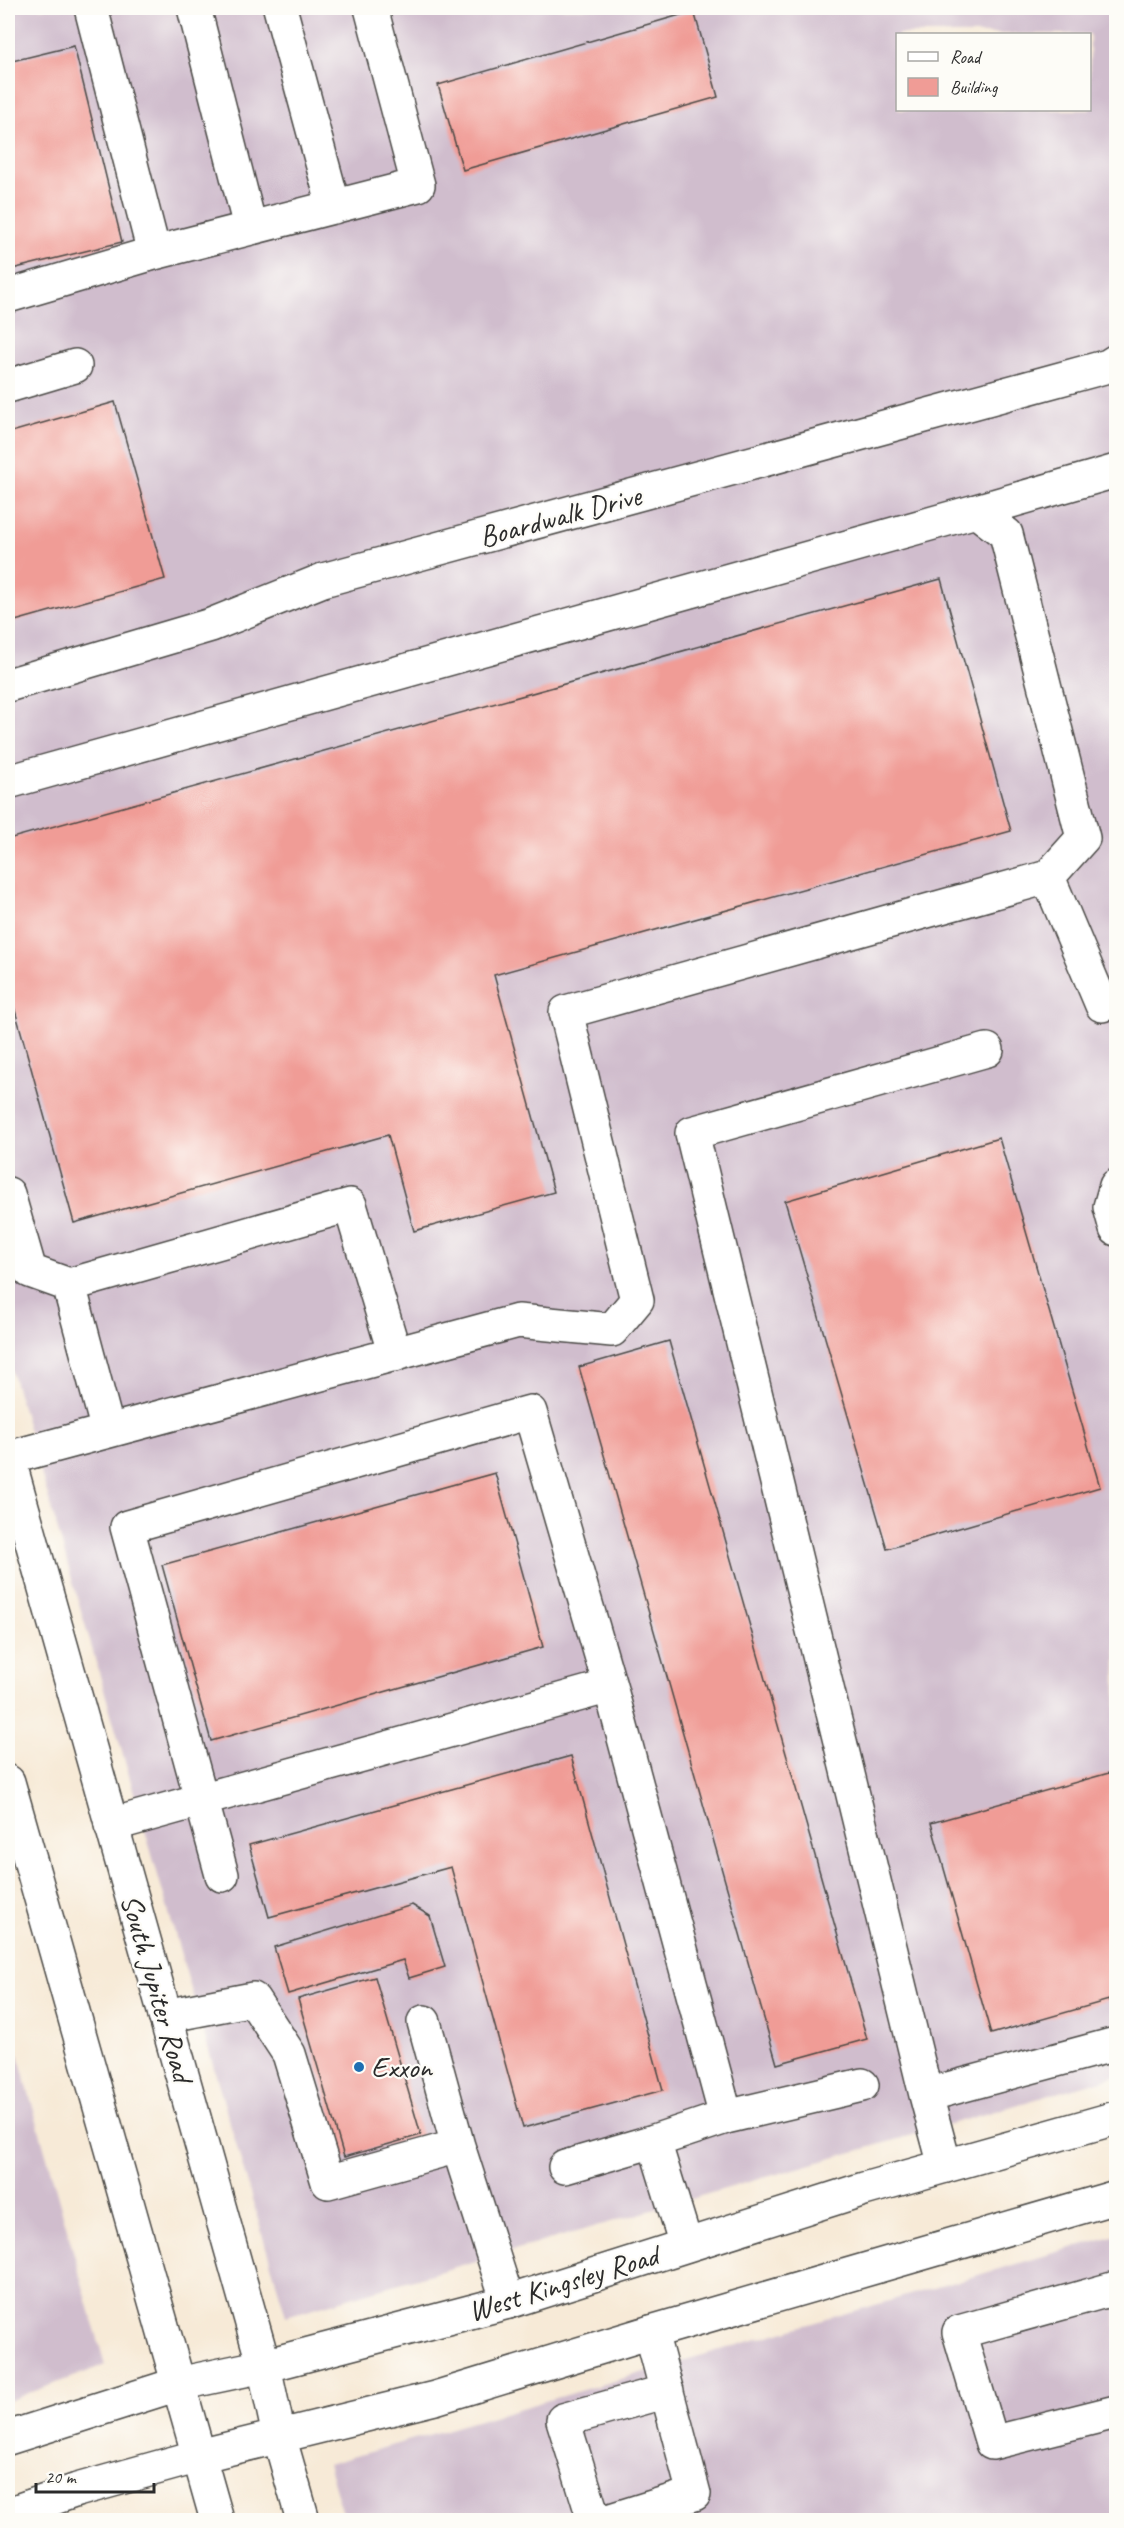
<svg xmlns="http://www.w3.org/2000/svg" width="1124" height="2528" font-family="Caveat,sans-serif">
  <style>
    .industrial { fill: #d0bdcd; fill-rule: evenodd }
    .building { fill: #f09c96 }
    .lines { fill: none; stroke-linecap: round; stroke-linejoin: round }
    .minor-casing { stroke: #4a4845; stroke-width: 36 }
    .major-casing { stroke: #4a4845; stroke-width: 36 }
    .minor { stroke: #fff; stroke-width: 33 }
    .major { stroke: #fff; stroke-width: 33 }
    .poi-dot { fill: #1f6fb2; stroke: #fdfcf7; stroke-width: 2 }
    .labels { text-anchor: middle; stroke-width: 4.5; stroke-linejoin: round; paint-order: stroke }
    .street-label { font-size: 30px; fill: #2b2b2b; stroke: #fdfcf7 }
    .poi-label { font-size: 30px; fill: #2b2b2b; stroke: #fdfcf7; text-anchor: start }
  </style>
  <rect width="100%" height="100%" fill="#fdfcf7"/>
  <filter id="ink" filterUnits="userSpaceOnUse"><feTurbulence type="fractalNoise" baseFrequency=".0167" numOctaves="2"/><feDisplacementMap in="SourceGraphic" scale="12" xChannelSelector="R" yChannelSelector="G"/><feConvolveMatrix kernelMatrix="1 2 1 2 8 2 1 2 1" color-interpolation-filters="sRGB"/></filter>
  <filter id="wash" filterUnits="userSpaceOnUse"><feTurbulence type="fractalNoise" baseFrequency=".008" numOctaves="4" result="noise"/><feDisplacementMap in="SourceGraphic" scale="24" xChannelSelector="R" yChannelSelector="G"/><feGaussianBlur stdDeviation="1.35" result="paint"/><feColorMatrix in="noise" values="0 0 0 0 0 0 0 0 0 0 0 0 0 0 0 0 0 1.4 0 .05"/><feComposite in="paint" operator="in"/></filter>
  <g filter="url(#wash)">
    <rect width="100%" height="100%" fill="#f7ead7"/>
    <path class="industrial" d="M8 8H1116V2076L286 2316 8 1359ZM898 34H1090V110H898Z
      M8 2018 105 2365 8 2401Z
      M1116 2235V2520H345L328 2464Z"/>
    <g id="blocks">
      <path class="building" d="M694 11 718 97 463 170 438 85Z
        M74 46 122 242 8 270V62Z
        M115 402 165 579 8 623V433Z
        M941 579 1011 831 494 975 554 1192 414 1231 388 1135 74 1223 8 985V839Z
        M999 1138 1100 1487 887 1549 785 1201Z
        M669 1341 867 2039 777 2064 579 1367Z
        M495 1473 543 1647 211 1741 162 1565Z
        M571 1756 663 2090 523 2128 451 1867 269 1917 249 1845Z
        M1116 1771V1998L991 2034 931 1823Z
        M412 1905 430 1916 445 1967 409 1978 403 1960 288 1994 274 1947Z
        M375 1977 421 2135 344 2157 298 1999Z"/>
    </g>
  </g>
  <g filter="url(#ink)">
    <use href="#blocks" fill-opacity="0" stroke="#4a4845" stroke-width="1.5"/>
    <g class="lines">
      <g class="minor-casing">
        <path id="minor" d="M91 8 154 253
          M194 8 250 227
          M280 8 334 207
          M8 296 154 253 418 185 371 8
          M8 386 75 366
          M976 511 1116 471
          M8 685 211 625 323 580 1108 366 1116 361
          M8 782 976 511 1006 534 1083 838 1048 877 566 1012 637 1300 612 1330 518 1321 8 1458
          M1048 877 1102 1005 1116 1000
          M987 1050 692 1133 926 2095 1116 2044
          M1116 1186 1110 1207 1116 1229
          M8 1194 30 1271 69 1285 108 1431
          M69 1285 350 1205 395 1355
          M111 1825 610 1686 726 2117 654 2141 686 2245
          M222 1875 127 1527 530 1412 610 1686
          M165 2016 253 1999 289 2054 328 2182 458 2146 508 2302
          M424 2022 458 2146
          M926 2095 945 2166
          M726 2117 862 2085
          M565 2167 654 2141
          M1116 2288 959 2332 992 2443 1116 2412
          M594 2520 563 2420 667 2391
          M611 2520 694 2494 651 2332"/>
      </g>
      <g class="major-casing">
        <path id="major" d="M8 1457 264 2366 279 2436 303 2520
          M8 1782 217 2520
          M8 2438 178 2384 264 2366 508 2302 864 2189 1116 2118
          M8 2514 77 2490 199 2456 435 2398 651 2332 1116 2197"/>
      </g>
      <use href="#minor" class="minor"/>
      <use href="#major" class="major"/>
    </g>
  </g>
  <circle class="poi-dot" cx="359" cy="2067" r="6"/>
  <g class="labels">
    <g class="street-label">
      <text transform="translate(560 516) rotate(-15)" y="10">Boardwalk Drive</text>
      <text transform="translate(157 1988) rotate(74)" y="10">South Jupiter Road</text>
      <text transform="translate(563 2283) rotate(-17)" y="10">West Kingsley Road</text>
    </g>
    <g class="poi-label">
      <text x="371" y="2077">Exxon</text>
    </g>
  </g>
  <rect width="1124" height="2528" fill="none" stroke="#fdfcf7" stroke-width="30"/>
  <rect x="896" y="33" width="195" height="78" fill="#fdfcf7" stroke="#a9a8a5" stroke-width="1.5"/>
  <rect x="908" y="52" width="30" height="9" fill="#ffffff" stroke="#a9a8a5" stroke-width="1.5"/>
  <text x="950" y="63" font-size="18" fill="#2b2b2b">Road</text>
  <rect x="908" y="78" width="30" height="18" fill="#f09c96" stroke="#a9a8a5" stroke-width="1.5"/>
  <text x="950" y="93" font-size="18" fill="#2b2b2b">Building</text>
  <path d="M36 2483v9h118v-9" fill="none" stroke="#2b2b2b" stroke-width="3"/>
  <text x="45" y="2483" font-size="18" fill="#2b2b2b" stroke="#fdfcf7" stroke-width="4.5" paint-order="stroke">20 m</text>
</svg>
